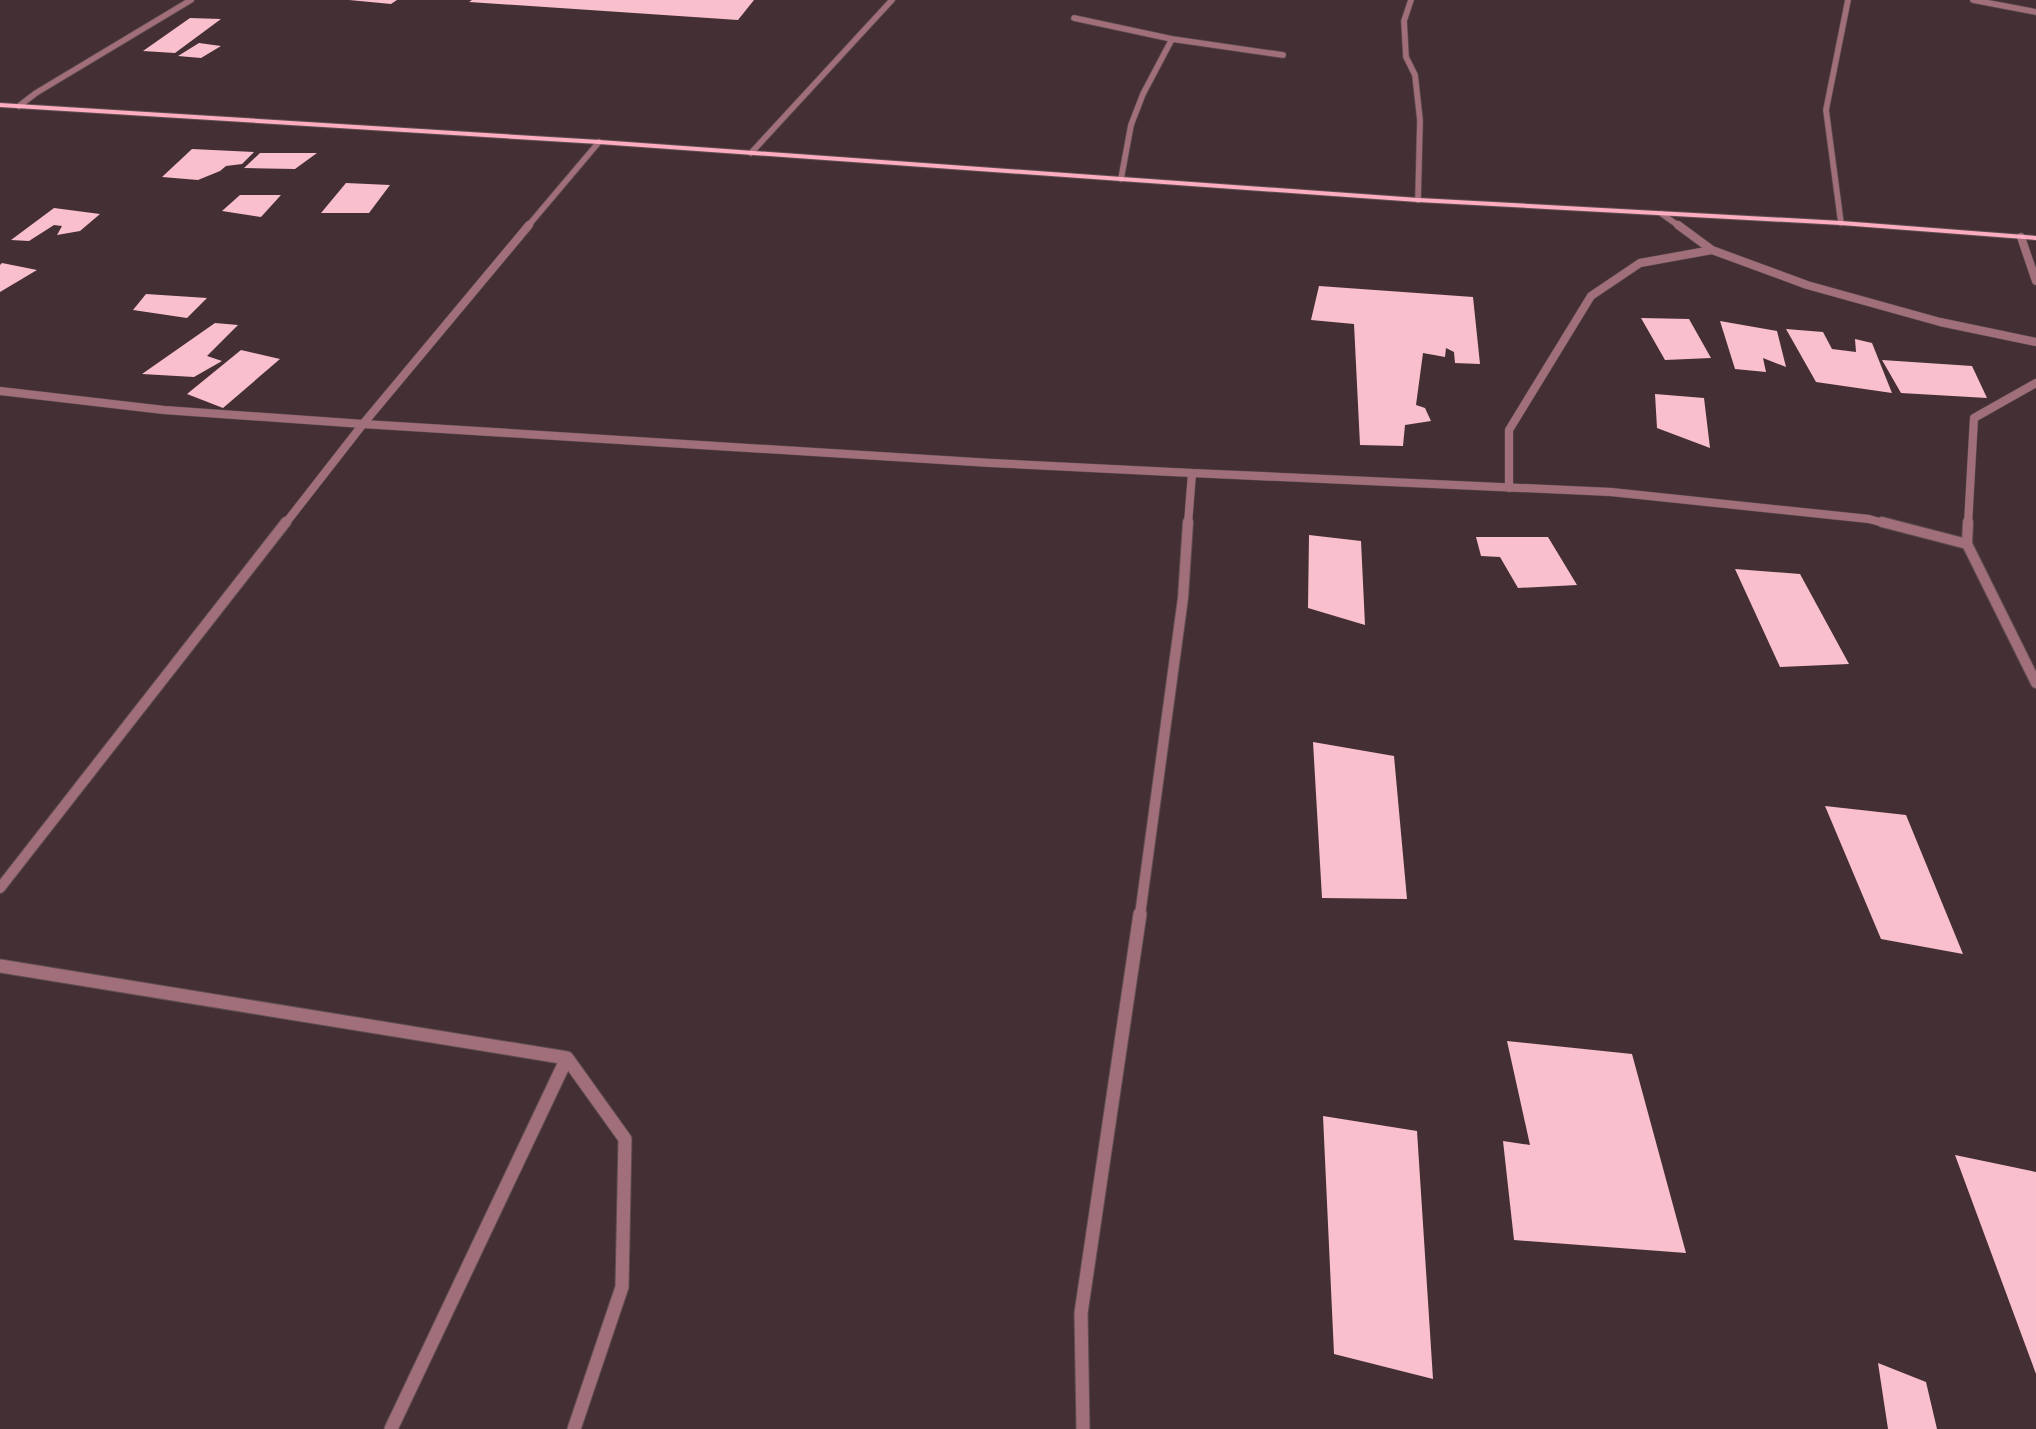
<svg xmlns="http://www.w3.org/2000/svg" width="2036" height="1429" font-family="Jost,sans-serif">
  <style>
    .building { fill: #f9bfcc }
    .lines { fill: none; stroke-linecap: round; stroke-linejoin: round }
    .lane-far3-casing { stroke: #604e51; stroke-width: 7 }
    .lane-far2-casing { stroke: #604e51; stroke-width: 9 }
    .lane-far1-casing { stroke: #604e51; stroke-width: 12 }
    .lane-casing { stroke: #604e51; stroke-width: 15 }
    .street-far3-casing { stroke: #604e51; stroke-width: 7 }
    .street-far2-casing { stroke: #604e51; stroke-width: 9 }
    .street-far1-casing { stroke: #604e51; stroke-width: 12 }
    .street-casing { stroke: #604e51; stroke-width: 15 }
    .primary-casing { stroke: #604e51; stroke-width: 2 }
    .lane-far3 { stroke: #a16f7a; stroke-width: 5.5 }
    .lane-far2 { stroke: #a16f7a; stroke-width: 8 }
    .lane-far1 { stroke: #a16f7a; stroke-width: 10 }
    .lane { stroke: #a16f7a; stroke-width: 13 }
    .street-far3 { stroke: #a16f7a; stroke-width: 5.5 }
    .street-far2 { stroke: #a16f7a; stroke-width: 8 }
    .street-far1 { stroke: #a16f7a; stroke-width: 10 }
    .street { stroke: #a16f7a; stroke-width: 13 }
    .primary { fill: #feacbf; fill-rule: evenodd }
  </style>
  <rect width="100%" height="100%" fill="#443034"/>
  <path class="building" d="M349 0H397L391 4Z
    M472 0H754L738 20 469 2Z
    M190 18 221 19 175 53 143 51Z
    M199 43 221 46 201 58 178 56Z
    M192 149 254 152 242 164 226 166 220 171 198 180 162 177Z
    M260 153H317L295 169 244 168Z
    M346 183 390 185 369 213H321Z
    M240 195H281L261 217 222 211Z
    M54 208 100 214 80 231 57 235 62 226 54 225 29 241 11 240Z
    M2 263 37 270 0 292V265Z
    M1319 286 1473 297 1480 364 1455 363 1454 352 1446 348 1445 357 1423 353 1416 405 1425 408 1431 421 1405 425 1403 446 1360 445 1354 324 1311 320Z
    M146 294 207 298 187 318 133 310Z
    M1641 318 1689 319 1711 358 1665 360Z
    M1720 321 1777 331 1786 367 1763 358 1766 372 1735 369Z
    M215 323 238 325 207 356 222 361 194 377 142 374Z
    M1786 329 1823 332 1832 349 1856 352 1855 339 1872 343 1892 393 1816 382Z
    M241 350 280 359 223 408 187 394Z
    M1882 360 1972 366 1987 398 1901 393Z
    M1655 394 1704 398 1710 448 1657 428Z
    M1309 535 1361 541 1365 625 1308 608Z
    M1476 537H1548L1577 585 1518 588 1500 557 1481 556Z
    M1735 569 1800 574 1849 664 1780 667Z
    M1313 742 1394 756 1407 899 1322 898Z
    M1825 806 1906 815 1963 954 1881 939Z
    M1507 1041 1632 1054 1686 1253 1514 1240 1503 1141 1530 1145Z
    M1323 1116 1417 1131 1433 1379 1334 1354Z
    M1955 1155 2036 1172V1374Z
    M1878 1363 1926 1382 1937 1429H1888Z"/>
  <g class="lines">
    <g class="lane-far3-casing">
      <path id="lane-far3" d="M19 106 36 93 191 0"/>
    </g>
    <g class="lane-far2-casing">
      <path id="lane-far2" d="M285 524 363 424"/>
    </g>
    <g class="lane-far1-casing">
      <path id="lane-far1" d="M0 888 286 522"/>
    </g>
    <g class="lane-casing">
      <path id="lane" d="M0 966 567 1058 625 1139 622 1287 574 1429
        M391 1429 567 1058"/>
    </g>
    <g class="street-far3-casing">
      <path id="street-far3" d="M1411 0 1404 21 1406 57 1415 75 1420 120 1418 200
        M1973 0 2036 12
        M1074 18 1172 39
        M751 153 892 0
        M1121 179 1131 125 1143 94 1172 39 1283 55
        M1662 214 1679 226
        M1841 223 1826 110 1848 0
        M528 226 599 142"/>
    </g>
    <g class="street-far2-casing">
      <path id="street-far2" d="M1678 225 1712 250 1807 285 1940 322 2036 342
        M2021 237 2036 281
        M0 391 164 410 363 424 991 463 1192 473
        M363 424 529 225
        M1509 488V430L1591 296 1640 263 1712 250
        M1188 524 1192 473 1611 492 1869 519 1887 524
        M1968 524 1974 418 2036 383"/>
    </g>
    <g class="street-far1-casing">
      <path id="street-far1" d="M1882 522 1967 544
        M1968 522 1967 544 2036 683
        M1140 915 1183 598 1188 522"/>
    </g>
    <g class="street-casing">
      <path id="street" d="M1083 1429 1081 1313 1140 914"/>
    </g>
    <g class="primary-casing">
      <path id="primary" d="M0 103 599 140 1418 198 1841 221 2036 236V240L1841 225 1418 202 599 144 0 107Z"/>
    </g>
    <use href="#lane-far3" class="lane-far3"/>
    <use href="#lane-far2" class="lane-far2"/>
    <use href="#lane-far1" class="lane-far1"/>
    <use href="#lane" class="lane"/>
    <use href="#street-far3" class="street-far3"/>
    <use href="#street-far2" class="street-far2"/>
    <use href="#street-far1" class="street-far1"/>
    <use href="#street" class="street"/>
    <use href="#primary" class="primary"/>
  </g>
</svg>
